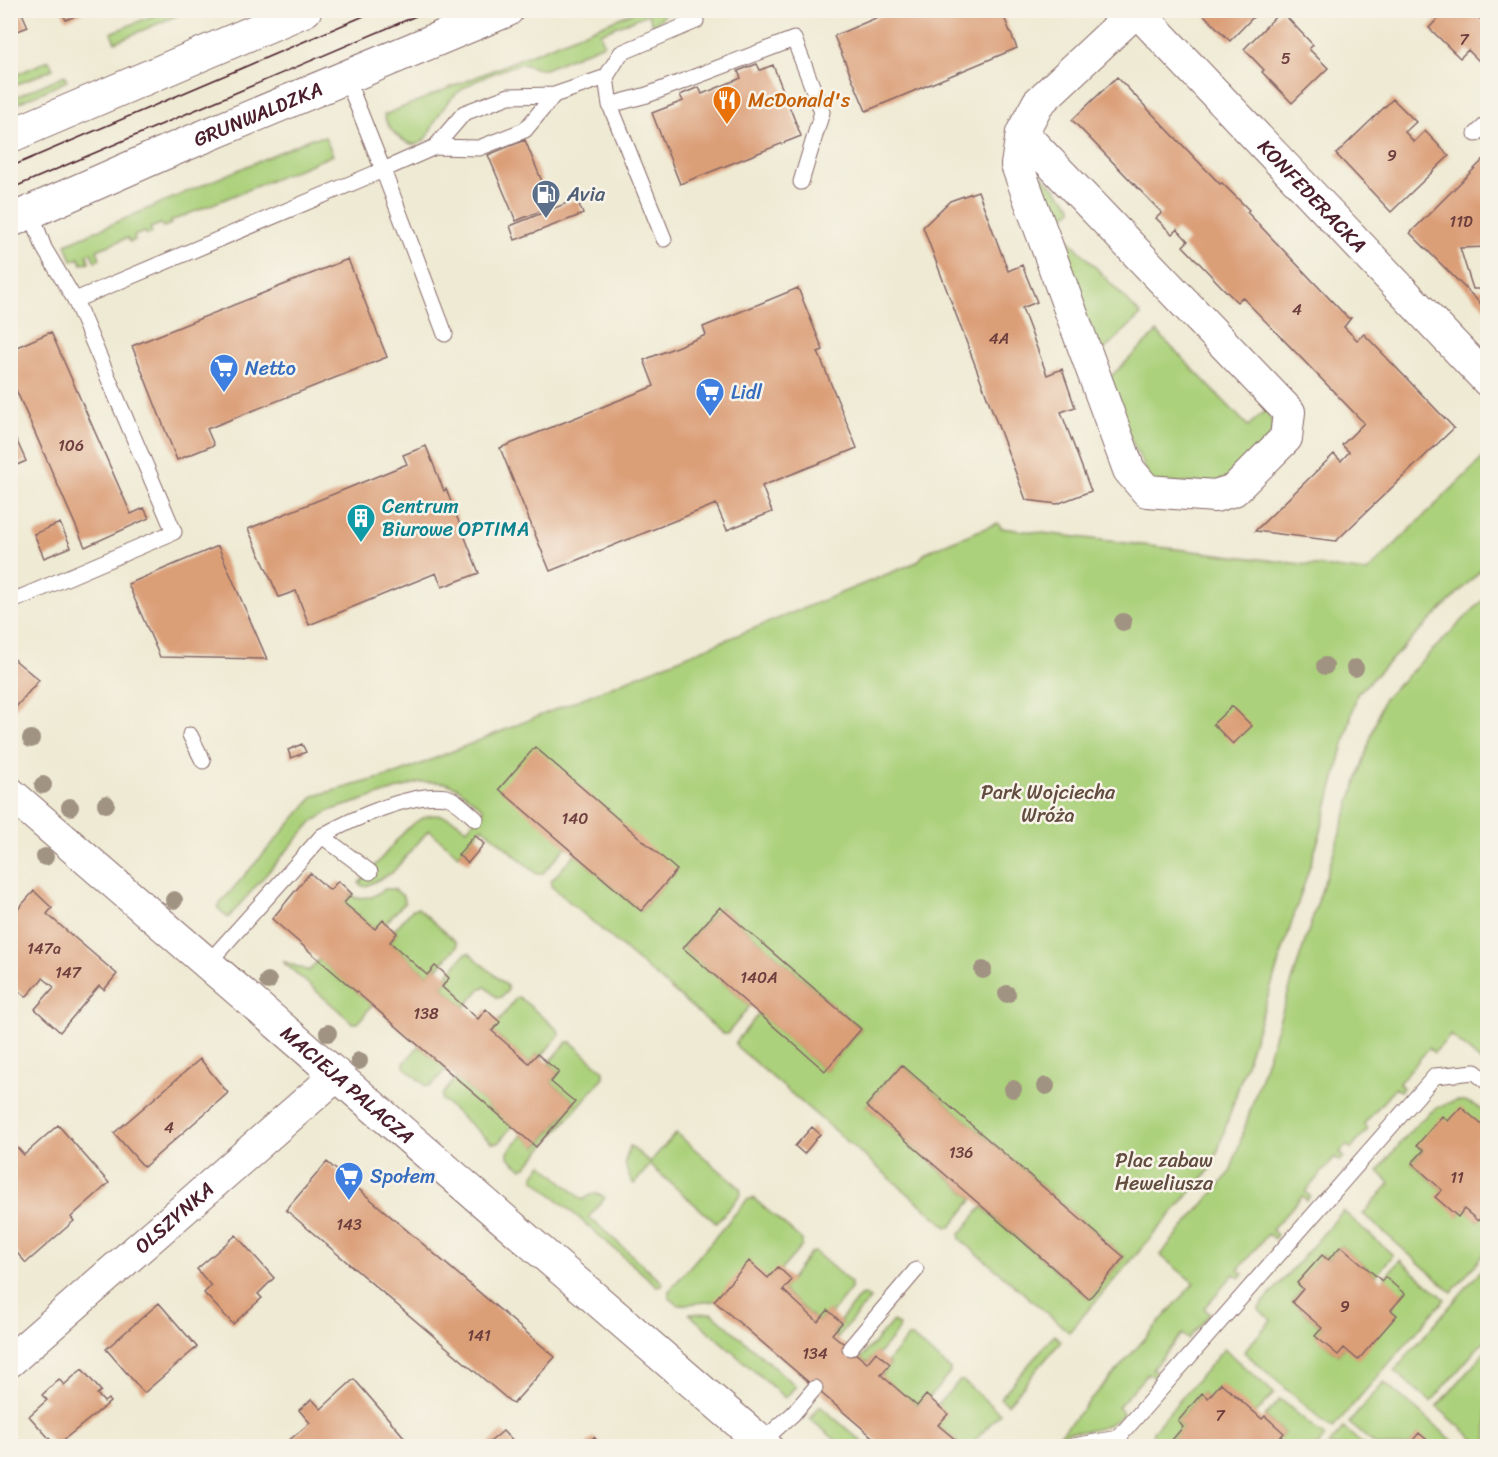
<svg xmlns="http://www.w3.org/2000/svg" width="1498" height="1457" font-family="Sriracha,sans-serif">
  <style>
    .green { fill: #acd17b; stroke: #7b7853; stroke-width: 1.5 }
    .building { fill: #db9f78 }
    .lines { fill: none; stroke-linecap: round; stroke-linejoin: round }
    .service-casing { stroke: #846666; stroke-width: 17 }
    .minor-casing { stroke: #846666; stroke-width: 34 }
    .tertiary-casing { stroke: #846666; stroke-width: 35 }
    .service { stroke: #fff; stroke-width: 15 }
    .minor { stroke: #fff; stroke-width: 32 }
    .tertiary { stroke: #fff; stroke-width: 33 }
    .tram { stroke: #4a1f2b; stroke-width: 1.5 }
    .tree { fill: #a19382 }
    .labels { text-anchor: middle; stroke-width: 5; stroke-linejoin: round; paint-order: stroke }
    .number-label { font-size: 16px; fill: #6e3f3e }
    .food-label { font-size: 20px; fill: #c56008; stroke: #f7f3e8; text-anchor: start }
    .street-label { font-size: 20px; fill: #4a1f2b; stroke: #f7f3e8 }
    .service-label { font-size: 20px; fill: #4e5e75; stroke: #f7f3e8; text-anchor: start }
    .shop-label { font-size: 20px; fill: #366cbe; stroke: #f7f3e8; text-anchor: start }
    .culture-label { font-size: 20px; fill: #0d838f; stroke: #f7f3e8; text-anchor: start }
    .park-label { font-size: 20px; fill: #624c3f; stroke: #f7f3e8 }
  </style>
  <rect width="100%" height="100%" fill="#f7f3e8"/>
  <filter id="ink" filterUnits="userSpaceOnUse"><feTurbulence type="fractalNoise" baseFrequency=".0167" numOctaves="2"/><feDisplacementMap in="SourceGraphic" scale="12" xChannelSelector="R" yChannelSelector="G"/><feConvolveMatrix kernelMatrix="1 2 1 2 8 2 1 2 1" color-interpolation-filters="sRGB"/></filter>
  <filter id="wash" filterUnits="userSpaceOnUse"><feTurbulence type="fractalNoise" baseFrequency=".008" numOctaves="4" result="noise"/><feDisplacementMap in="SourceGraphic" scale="24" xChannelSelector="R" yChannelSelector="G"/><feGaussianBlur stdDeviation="1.35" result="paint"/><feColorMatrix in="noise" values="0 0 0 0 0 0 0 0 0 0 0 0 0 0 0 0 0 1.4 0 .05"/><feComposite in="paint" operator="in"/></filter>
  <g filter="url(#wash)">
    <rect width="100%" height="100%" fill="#efead3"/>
    <path class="green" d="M164 11H176L178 15 115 42 111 33Z
      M636 11H665L662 18 653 25 648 14 600 33 604 44 545 69C535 71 528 63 519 64 497 72 474 79 456 94 448 101 441 111 436 120 428 134 424 153 403 140 393 134 387 126 384 115Z
      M49 60 53 69 11 87V77Z
      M65 75 67 81 11 106V99Z
      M325 137 333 155 171 221V224L163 227 161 224 150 228 152 233 147 235 145 232 134 236 135 240 130 242 127 238 97 250 100 259 95 262 91 253 87 254 89 262 82 264 79 258 72 261 66 244 312 138Z
      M1035 174 1044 177 1072 206V209L1055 225 1141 315 1104 350 1096 349Z
      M1157 332 1248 426 1265 411H1267L1272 423V435L1226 483H1152L1104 383Z
      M1484 457 1487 460V564L1357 694 1320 835 1213 1166 1069 1332 960 1239V1234L982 1207 1089 1299 1124 1257 902 1065 866 1106 973 1199 951 1227H947L736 1046V1042L759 1013 825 1071 861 1029 720 907 683 948 750 1006 727 1034H723L551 886V881L575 854 641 911 677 870 566 847 543 873 537 874 482 827 458 855 429 830 392 873 366 886H362L359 883C370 872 380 860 390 848 414 819 433 801 467 829L484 809 458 788 446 783 433 782H420L329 811 311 823 228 918 217 907 314 796 399 773 917 562 926 552 998 523 1001 528 1367 572Z
      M1487 596V1067L1451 1035 1434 1053 1429 1048 1399 1083 1403 1088 1400 1091 1395 1088 1364 1124 1368 1129 1351 1149 1346 1145 1340 1153 1344 1157 1340 1161 1335 1157 1305 1192 1310 1196 1307 1200 1302 1196 1272 1230 1277 1235 1274 1239 1268 1234 1238 1270 1243 1274 1240 1278 1234 1274 1204 1308 1210 1314 1188 1339 1182 1334 1152 1369 1158 1374 1155 1378 1148 1373 1118 1407 1124 1414C1107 1429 1090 1432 1068 1432L1055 1446H1050L1194 1283 1160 1255 1230 1173 1383 700Z
      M385 889H394L404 897 405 902 386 923 375 929 344 903 352 894 355 898 372 897Z
      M418 908 456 942 457 946 438 968 435 966 427 975 390 942 397 933 394 930 413 909Z
      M469 953 507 986 508 990 501 997 497 998 486 987 481 988 465 1007 442 987 449 978 447 975 465 954Z
      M319 959 372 1005 358 1023H353L282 961 309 971Z
      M519 997 558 1030 559 1035 541 1057 537 1054 529 1063 492 1031 516 998Z
      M567 1042H571L604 1071V1077L526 1167 521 1168 508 1157V1152L522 1135 537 1147 575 1102 551 1082 559 1072 549 1063Z
      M419 1046 446 1069 431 1086H426L404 1067V1063Z
      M456 1078 512 1126 498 1143H492L442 1100V1095Z
      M1456 1101H1465L1487 1111V1130L1448 1121 1418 1145 1424 1150 1412 1163 1442 1190 1458 1216 1464 1209 1478 1221 1487 1210V1250L1452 1292 1363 1214 1390 1183 1378 1171C1399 1147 1423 1106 1456 1101Z
      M676 1133 740 1188 741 1194 716 1223 650 1165 634 1184C624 1171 623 1161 630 1146L650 1162Z
      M542 1164 583 1200C590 1194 596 1191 605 1198L589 1217 663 1283 661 1285 657 1286 534 1179V1175Z
      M753 1198 802 1240V1246L781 1270 768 1278 714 1301 678 1305 669 1297V1291L747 1200Z
      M1343 1211 1393 1255 1376 1276 1341 1246 1328 1260 1322 1255 1298 1283 1303 1289 1292 1302 1322 1328 1316 1336 1338 1355 1344 1348 1391 1310 1385 1277 1400 1260 1445 1299 1332 1429 1244 1352 1271 1320 1258 1309Z
      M815 1252 851 1283V1289L831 1314 828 1311 818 1322 783 1290 810 1253Z
      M1482 1269 1487 1273V1337L1431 1402 1394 1371Z
      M865 1295 870 1299 837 1338 833 1334 842 1323 840 1321 860 1296Z
      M712 1313 796 1386 785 1398 689 1314Z
      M893 1321 899 1326V1330L879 1354 876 1353 867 1363 861 1358Z
      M1054 1335 1061 1341 1008 1404 1000 1398Z
      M908 1337H912L950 1369V1373L929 1398 926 1396 917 1406 881 1376 890 1364 887 1362Z
      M1224 1349 1274 1393 1256 1414 1208 1398 1202 1393 1178 1421 1183 1427 1172 1440 1179 1446H1152L1153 1431Z
      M1487 1349V1446H1482L1437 1407Z
      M959 1381H963L1000 1413 970 1446H952L957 1441 938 1425 937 1405Z
      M1384 1382 1459 1446H1434L1419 1434 1408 1446H1377L1349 1423Z
      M1280 1399 1325 1437 1317 1446H1273L1284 1433 1265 1416Z
      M820 1406 867 1446H843L810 1419Z
      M1344 1428 1364 1446H1328Z"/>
    <g id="blocks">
      <path class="building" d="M61 10H89L66 20Z
        M894 10H1001L1017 48 866 111 834 36Z
        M1199 10H1260L1230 41Z
        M1446 10H1471L1488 27V70L1468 50 1460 58 1429 28Z
        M10 11H28L22 13 28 27 10 34Z
        M1281 11 1313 45 1309 49 1328 68 1292 103 1262 72 1264 70 1244 49Z
        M757 64 760 70 773 65 801 136 680 184 652 113 683 101 680 95 699 87 702 94 741 78 738 71Z
        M1117 77 1220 184 1222 183 1249 210 1247 212 1348 318H1351L1344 327 1357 340 1364 334 1454 428 1336 541 1255 531 1334 454 1341 461 1349 452 1342 445 1364 423 1242 297 1237 302 1221 286 1183 246 1188 241 1177 229 1172 234 1156 218 1162 213 1072 120Z
        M1393 99 1416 122 1405 132 1414 142 1425 131 1449 156 1391 212 1336 154Z
        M525 140 552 206 516 221 488 155Z
        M1488 155V247L1460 248 1473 289H1488V311L1410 233Z
        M978 191 1008 271 1022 265 1037 302 1022 308 1047 375 1062 369 1075 407 1061 412 1091 491 1057 504 1026 500 923 227 950 201Z
        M577 199 583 214 515 240 510 226Z
        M348 259 387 357 207 429 214 445 177 460 132 346Z
        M798 288 823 350 818 352 857 448 762 486 772 512 727 530 716 504 550 571 500 448 654 386 644 360 706 335 703 327Z
        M51 332 131 514 144 508 149 518 85 547 10 376V350Z
        M10 426 26 461 10 468Z
        M426 446 444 491 446 489 479 573 442 587 436 573 309 625 296 591 279 597 248 529 407 464 403 455Z
        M60 523 71 547 44 558 34 534Z
        M218 546 267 659 160 657 128 584Z
        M10 656 39 680 10 714Z
        M1232 706 1252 726 1233 744 1213 724Z
        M302 744 306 752 291 758 288 750Z
        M535 747 677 870 641 911 499 789Z
        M475 835 484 844 468 863 458 855Z
        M310 873 330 890 338 881 345 887 352 894 344 903 375 929 383 920 391 927 397 933 390 942 427 975 435 966 442 971 449 978 442 987 478 1019 486 1009 493 1016 500 1022 492 1031 529 1063 537 1054 559 1072 551 1082 575 1102 536 1147 272 919Z
        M34 891 52 908 47 914 117 974 104 990 99 986 60 1032 35 1009 54 987 43 978 26 997 10 984V918Z
        M720 907 861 1029 825 1071 683 948Z
        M200 1059 228 1093 144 1167 114 1133Z
        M902 1065 1124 1257 1089 1299 866 1106Z
        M1461 1107 1488 1130V1210L1478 1221 1464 1209 1458 1217 1435 1197 1442 1190 1412 1163 1424 1150 1417 1145 1442 1116 1448 1121Z
        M58 1125 109 1183 71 1217 74 1221 26 1263 10 1245V1171L13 1168 10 1165V1148L15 1145 24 1155Z
        M812 1127 820 1134 804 1154 795 1146Z
        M327 1162 555 1357 513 1404 286 1210Z
        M236 1235 274 1278 258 1294 262 1298 233 1324 204 1293 211 1286 197 1269Z
        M1341 1246 1382 1281 1385 1277 1405 1294 1391 1310 1397 1315 1358 1360 1344 1348 1338 1355 1315 1336 1322 1328 1292 1302 1303 1289 1297 1283 1322 1255 1328 1260Z
        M749 1261 768 1278 778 1267 792 1280 783 1290 818 1322 828 1310 842 1323 832 1334 867 1363 876 1352 890 1364 881 1375 917 1406 926 1395 948 1414 938 1425 957 1441 952 1446H883L714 1301Z
        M159 1303 197 1347 144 1393 106 1349Z
        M82 1369 101 1391 97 1394 104 1402 108 1399 110 1402 56 1446 29 1416 47 1400 42 1395 59 1379 64 1385Z
        M354 1379 405 1438 395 1446H282L310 1423 299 1410 312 1399 321 1409Z
        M1221 1383 1262 1419 1265 1416 1284 1433 1273 1446H1179L1172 1440 1183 1427 1178 1421 1202 1393 1208 1398Z
        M503 1431 517 1446H485Z
        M1419 1433 1434 1446H1408Z
        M594 1437 602 1446H584Z"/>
    </g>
  </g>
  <g filter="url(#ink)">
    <use href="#blocks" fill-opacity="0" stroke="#846666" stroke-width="1.5"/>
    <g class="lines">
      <g class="service-casing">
        <path id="service" d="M346 77 383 170 435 147 464 113 509 96 554 95 606 77
          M610 105 647 95 794 39 822 112 801 182
          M1476 134 1488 123
          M435 147 479 148 525 130 554 95
          M664 239 610 105 606 77 621 53 696 21 692 10
          M75 300 383 170 445 334
          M10 602 174 532 75 300 44 248 31 212
          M190 735 203 761
          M322 836 370 872
          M208 963 322 836C350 820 413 791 446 797 456 799 468 812 476 819
          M850 1348 916 1270
          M761 1442 793 1414 815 1388
          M1074 1446 1118 1438
          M1124 1446 1118 1438 1435 1076 1475 1072 1488 1083"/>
      </g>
      <g class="minor-casing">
        <g id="minor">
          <path id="s1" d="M1136 10 1488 381"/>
          <path d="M1022 133 1289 412 1286 438 1234 490 1215 496 1147 491 1129 470 1017 165 1022 133 1038 103 1136 11"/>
          <path id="s2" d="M10 793 766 1446"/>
          <path id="s3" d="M10 1361 337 1075"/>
        </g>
      </g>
      <g class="tertiary-casing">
        <g id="tertiary">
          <path d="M10 136 305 10"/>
          <path id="s4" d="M10 221 162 154 507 10"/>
        </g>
      </g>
      <use href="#service" class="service"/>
      <use href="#minor" class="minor"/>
      <use href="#tertiary" class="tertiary"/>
      <path class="tram" d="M10 167 378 10
        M10 189 430 10"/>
    </g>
    <g class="tree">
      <circle cx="1123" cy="622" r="9"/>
      <circle cx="1325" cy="666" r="9"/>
      <circle cx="1355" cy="668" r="9"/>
      <circle cx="31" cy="739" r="9"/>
      <circle cx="43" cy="785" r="9"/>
      <circle cx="106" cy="804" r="9"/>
      <circle cx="70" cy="807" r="9"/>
      <circle cx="45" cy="857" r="9"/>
      <circle cx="174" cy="900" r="9"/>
      <circle cx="983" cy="970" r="9"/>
      <circle cx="268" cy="981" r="9"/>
      <circle cx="1007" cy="994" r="9"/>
      <circle cx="328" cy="1033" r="9"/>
      <circle cx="359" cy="1061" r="9"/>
      <circle cx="1046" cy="1086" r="9"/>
      <circle cx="1013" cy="1089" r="9"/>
    </g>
  </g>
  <defs>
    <g id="restaurant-pin" transform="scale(1.5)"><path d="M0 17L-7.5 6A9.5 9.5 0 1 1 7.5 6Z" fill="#e8710a" stroke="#f7f3e8"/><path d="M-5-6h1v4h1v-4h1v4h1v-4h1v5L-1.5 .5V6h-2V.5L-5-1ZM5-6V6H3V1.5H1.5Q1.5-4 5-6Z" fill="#fff"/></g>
    <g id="fuel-pin" transform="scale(1.5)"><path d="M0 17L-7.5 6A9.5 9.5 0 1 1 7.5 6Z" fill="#5c6f8a" stroke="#f7f3e8"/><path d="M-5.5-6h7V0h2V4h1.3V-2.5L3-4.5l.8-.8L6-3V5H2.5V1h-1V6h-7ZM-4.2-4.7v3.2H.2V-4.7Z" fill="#fff"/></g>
    <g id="supermarket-pin" transform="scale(1.5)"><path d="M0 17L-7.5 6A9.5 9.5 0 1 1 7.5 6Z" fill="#3f7fe0" stroke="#f7f3e8"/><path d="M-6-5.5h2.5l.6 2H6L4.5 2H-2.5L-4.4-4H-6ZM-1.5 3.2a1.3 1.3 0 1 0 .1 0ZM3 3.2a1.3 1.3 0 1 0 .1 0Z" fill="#fff"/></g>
    <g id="building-pin" transform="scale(1.5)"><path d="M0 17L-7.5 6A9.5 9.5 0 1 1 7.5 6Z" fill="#0f9aa8" stroke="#f7f3e8"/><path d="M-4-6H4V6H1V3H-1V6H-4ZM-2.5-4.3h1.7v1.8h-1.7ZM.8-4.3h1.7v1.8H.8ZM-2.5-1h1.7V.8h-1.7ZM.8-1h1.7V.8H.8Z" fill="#fff"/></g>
  </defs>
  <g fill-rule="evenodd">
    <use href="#restaurant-pin" x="727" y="100"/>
    <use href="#fuel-pin" x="546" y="194"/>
    <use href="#supermarket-pin" x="224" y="368"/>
    <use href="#supermarket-pin" x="710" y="392"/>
    <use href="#building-pin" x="361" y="518"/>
    <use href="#supermarket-pin" x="349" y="1176"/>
  </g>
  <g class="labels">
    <g class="number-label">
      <text x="1464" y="45">7</text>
      <text x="1286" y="64">5</text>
      <text x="1392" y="161">9</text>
      <text x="1461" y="227">11D</text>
      <text x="1297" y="315">4</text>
      <text x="999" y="344">4A</text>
      <text x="71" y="451">106</text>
      <text x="575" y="824">140</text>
      <text x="44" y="954">147a</text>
      <text x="68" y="978">147</text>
      <text x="759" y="983">140A</text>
      <text x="426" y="1019">138</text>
      <text x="169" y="1133">4</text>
      <text x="961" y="1158">136</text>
      <text x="1457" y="1183">11</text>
      <text x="349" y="1230">143</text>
      <text x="1345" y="1312">9</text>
      <text x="479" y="1341">141</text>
      <text x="815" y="1359">134</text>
      <text x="1220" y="1421">7</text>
    </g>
    <g class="food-label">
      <text x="748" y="107">McDonald's</text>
    </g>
    <g class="street-label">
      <text dy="7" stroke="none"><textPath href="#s4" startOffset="270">GRUNWALDZKA</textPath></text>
      <text dy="7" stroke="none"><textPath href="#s1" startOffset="256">KONFEDERACKA</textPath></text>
      <text dy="7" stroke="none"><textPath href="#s2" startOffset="446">MACIEJA PALACZA</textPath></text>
      <text dy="7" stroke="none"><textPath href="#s3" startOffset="218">OLSZYNKA</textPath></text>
    </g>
    <g class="service-label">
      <text x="567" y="201">Avia</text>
    </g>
    <g class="shop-label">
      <text x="245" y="375">Netto</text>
      <text x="731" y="399">Lidl</text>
      <text x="370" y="1183">Społem</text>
    </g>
    <g class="culture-label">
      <text x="382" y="513">Centrum<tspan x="382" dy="23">Biurowe OPTIMA</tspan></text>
    </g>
    <g class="park-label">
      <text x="1048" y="799">Park Wojciecha<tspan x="1048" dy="23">Wróża</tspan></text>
      <text x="1164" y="1167">Plac zabaw<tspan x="1164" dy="23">Heweliusza</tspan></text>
    </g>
  </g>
  <rect width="1498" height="1457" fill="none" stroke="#f7f3e8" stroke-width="36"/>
</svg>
